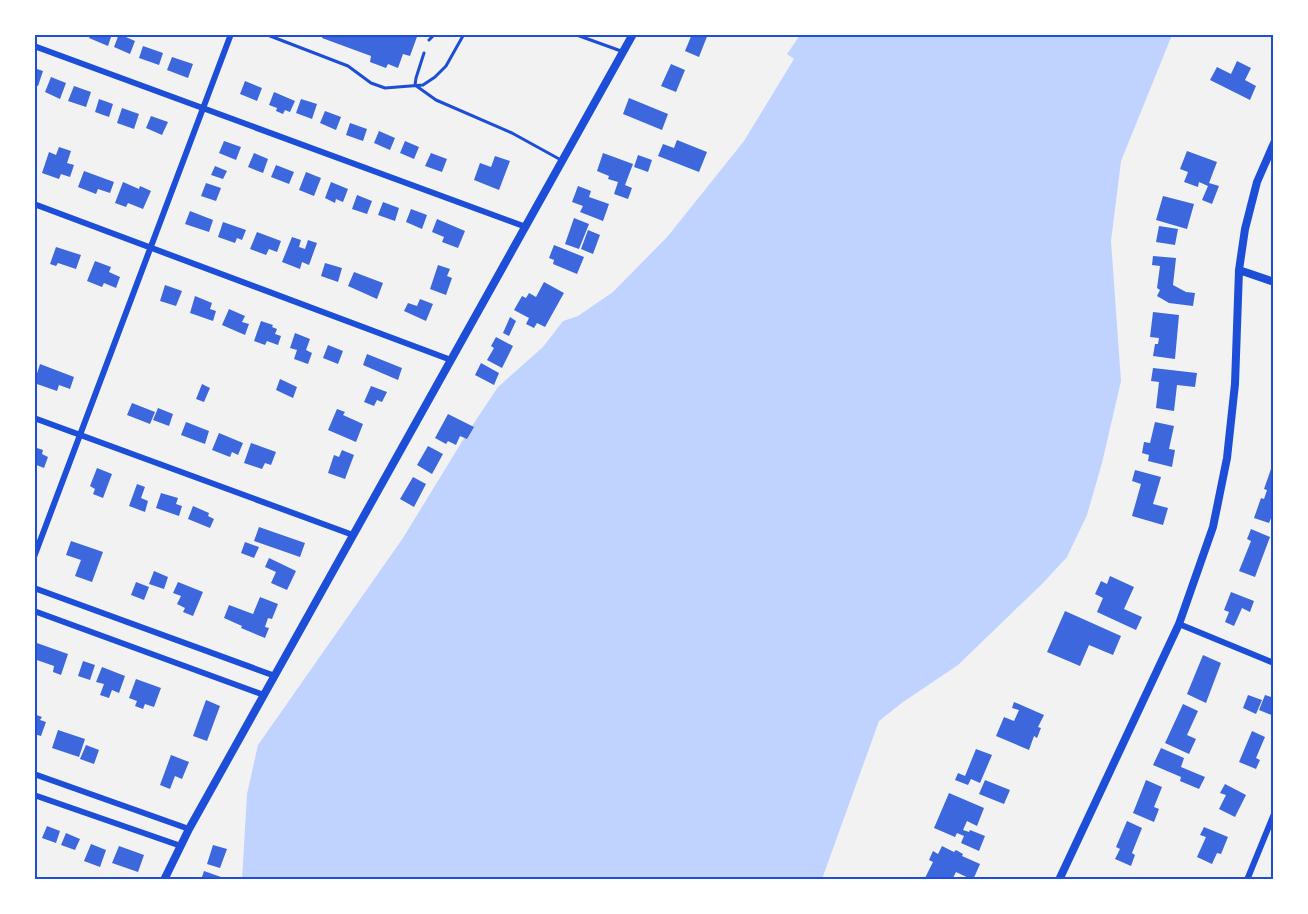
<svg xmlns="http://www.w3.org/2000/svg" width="1308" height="914" font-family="'PT Sans Narrow',sans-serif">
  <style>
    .water { fill: #bfd3fe }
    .building { fill: #3d67dc }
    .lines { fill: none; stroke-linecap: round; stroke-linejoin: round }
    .service { stroke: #1d4ed8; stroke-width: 3 }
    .minor { stroke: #1d4ed8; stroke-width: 6 }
    .tertiary { stroke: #1d4ed8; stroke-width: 8 }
    .secondary { stroke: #1d4ed8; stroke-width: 8 }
    .neatline { fill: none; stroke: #1d4ed8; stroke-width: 2 }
  </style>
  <rect width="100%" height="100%" fill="#f2f2f2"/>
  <path class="water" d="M800 35H1172L1121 161 1111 241 1121 381 1102 463 1087 515 1067 557 1043 583 958 665 903 702 879 721 822 879 242 880 247 794 258 745 403 538 466 435 498 387 543 347 563 321 578 316 613 292 668 236 744 141 794 59 787 54Z"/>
  <path class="building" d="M91 34H112L108 46 89 38Z
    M119 34 135 41 130 54 114 47Z
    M323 34H418L410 56 403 54 398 68 388 64 386 68 370 62 371 56 322 38Z
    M692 34H708L699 57 685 51Z
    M143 46 163 53 159 65 139 58Z
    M172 57 193 64 188 78 167 70Z
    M1237 61 1251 68 1245 80 1256 86 1250 100 1210 80 1217 67 1231 74Z
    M671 64 685 70 676 92 661 86Z
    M34 68 43 71 38 86 34 85Z
    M51 77 66 83 60 99 45 92Z
    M245 81 262 88 257 101 240 94Z
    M74 86 91 92 86 107 68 101Z
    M274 92 295 101 290 112 285 110 283 114 276 111 277 108 269 105Z
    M629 98 668 114 662 130 623 114Z
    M99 99 113 104 109 117 95 112Z
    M301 99 317 104 312 119 296 113Z
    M122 108 139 114 134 129 117 123Z
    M325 111 341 117 336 130 320 123Z
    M151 116 168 122 162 135 146 128Z
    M350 123 367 129 363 141 346 135Z
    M379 131 395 138 390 150 374 143Z
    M677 140 707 152 699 172 658 156 663 144 674 148Z
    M224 141 241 147 236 160 219 153Z
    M405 141 419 147 414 159 400 153Z
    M59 147 71 151 67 163 74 165 70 177 61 174 59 179 42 173 49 152 56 155Z
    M1187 151 1217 162 1209 183 1219 186 1212 204 1202 200 1208 186 1199 182 1198 187 1184 182 1188 172 1180 169Z
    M254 153 268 159 263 173 248 167Z
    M431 153 447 159 442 172 425 166Z
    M603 153 633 164 625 185 632 188 628 199 614 194 618 182 608 179 609 176 597 171Z
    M638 155 652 160 648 172 634 167Z
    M495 156 510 161 499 190 474 180 480 163 491 167Z
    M276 165 294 172 289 184 271 177Z
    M215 166 227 171 223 179 211 175Z
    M84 171 114 182 110 193 98 189 96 194 78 187Z
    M306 172 321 178 314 196 299 190Z
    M123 182 139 189 140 186 151 191 143 209 128 203 126 207 115 203Z
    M331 182 348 189 343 202 336 199 335 203 325 198Z
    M206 183 221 188 216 201 201 196Z
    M578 186 591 191 589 197 609 204 603 221 580 212 583 206 572 202Z
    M357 195 372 201 367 214 352 209Z
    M1163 196 1194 204 1187 229 1156 220Z
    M383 202 399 208 395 221 378 215Z
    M411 209 427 215 422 229 406 222Z
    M190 211 213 220 209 232 185 224Z
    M574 218 589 224 579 249 565 244Z
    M437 219 465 231 458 248 442 242 444 237 432 232Z
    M223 222 246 230 242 240 237 238 235 243 218 237Z
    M1159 226 1178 229 1175 245 1156 242Z
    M588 230 600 235 593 254 581 249Z
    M257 232 281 241 277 252 269 249 266 255 250 249Z
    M292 237 301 240 299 247 305 249 308 240 317 243 309 265 302 262 300 269 282 262Z
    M554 245 584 257 577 274 553 264 554 260 549 258Z
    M56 247 81 255 76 269 58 263 56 266 50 264Z
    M1153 256 1176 258 1173 285 1186 292 1195 293 1193 306 1169 303 1157 296 1160 290 1157 288 1160 266 1152 265Z
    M95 261 111 267 109 272 120 277 116 288 104 283 102 287 87 281Z
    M325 263 342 268 338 282 321 276Z
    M438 265 450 269 447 276 452 278 446 295 430 289Z
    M354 272 383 283 377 299 348 286Z
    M544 282 564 293 545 327 537 323 534 328 526 324 529 318 514 310 522 296 526 298 529 293 536 297Z
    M165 285 182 291 176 306 160 301Z
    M195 296 212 303 210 309 216 311 213 321 190 313Z
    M420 299 433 304 426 321 404 311 408 303 417 306Z
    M229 309 245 316 242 322 249 324 245 335 222 325Z
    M1153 312 1179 315 1175 359 1153 356 1155 344H1158L1159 338 1150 337Z
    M510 317 516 321 509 336 503 333Z
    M261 321 273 325 272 327 277 329 275 334 281 336 278 345 267 341 265 345 254 341Z
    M295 333 310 339 306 350 312 353 308 364 294 359 297 350 290 348Z
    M496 337 513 346 502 368 487 360 494 348 491 346Z
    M328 345 343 351 338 364 323 358Z
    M367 354 402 368 398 380 363 365Z
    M481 363 499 373 494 385 475 375Z
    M40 364 74 377 70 389 59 385 57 391 34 383Z
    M1153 368 1197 373 1195 387 1177 385 1174 411 1156 408 1159 382 1151 381Z
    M280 379 297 387 293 398 276 390Z
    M202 384 210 388 204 402 196 399Z
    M371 386 387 392 382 402 377 400 374 406 364 402Z
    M132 403 155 412 150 424 127 415Z
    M158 408 173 414 169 426 153 420Z
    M337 409 345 412 343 415 363 424 356 442 328 430Z
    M448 414 474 427 467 439 460 436 456 445 448 441 446 444 435 438Z
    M186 422 209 431 205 444 181 435Z
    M1155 422 1174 426 1169 449 1175 450 1172 467 1148 461 1149 455 1142 453 1144 442 1150 443Z
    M219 433 243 443 238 455 232 452 230 457 212 450Z
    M251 443 276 452 271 465 265 463 262 469 244 463Z
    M428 446 443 454 432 474 417 465Z
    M34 447 43 450 42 454 48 457 44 468 34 464Z
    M342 450 354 455 345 479 328 473 334 455 339 457Z
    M97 468 112 474 103 498 93 494 95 489 90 486Z
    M1271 469 1274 470V511L1269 523 1254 518 1261 498 1264 499 1267 490 1264 489Z
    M1135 470 1161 477 1153 504 1168 508 1163 525 1132 516 1141 484 1132 481Z
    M413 477 426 484 414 507 400 499Z
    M137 484 145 487 141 498 148 501 145 512 129 506Z
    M161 493 178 498 176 504 182 506 179 516 156 508Z
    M193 506 209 513 208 516 214 519 210 528 188 519Z
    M259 527 305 543 300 557 254 541Z
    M1251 529 1270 537 1255 577 1239 571 1251 541 1247 539Z
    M71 541 103 552 92 582 75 576 81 560 66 555Z
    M245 542 259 547 254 558 241 553Z
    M269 558 296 571 287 590 271 583 276 572 265 567Z
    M154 571 168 577 164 589 149 584Z
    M1110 576 1134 587 1124 609 1142 617 1136 630 1097 612 1103 598 1095 594 1101 581 1107 584Z
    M136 582 149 587 144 600 131 595Z
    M178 582 203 592 193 616 183 612 185 608 177 604 181 596 173 593Z
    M1231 592 1254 601 1250 612 1242 608 1234 626 1225 622 1229 612 1224 610Z
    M260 597 278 604 272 619 268 618 265 627 269 628 265 638 241 628 242 626 224 618 229 605 253 614Z
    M1065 611 1121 636 1113 655 1089 645 1080 666 1047 652Z
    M34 642 68 654 61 675 53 672 54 666 34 659Z
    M1203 655 1221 663 1206 703 1187 694Z
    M83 661 95 665 90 680 78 676Z
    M102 667 125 676 119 693 112 690 109 698 100 695 104 684 96 682Z
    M136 679 161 688 154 707 145 704 143 709 135 706 137 701 129 698Z
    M1248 695 1262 700 1256 714 1243 708Z
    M1265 695 1274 698V716L1259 710Z
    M206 700 220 706 207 741 193 736Z
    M1014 702 1044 715 1038 727 1041 728 1037 738 1034 736 1029 750 996 736 1004 717 1014 721 1019 710 1012 708Z
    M1183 704 1198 711 1187 735 1196 739 1189 754 1165 743Z
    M34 714 42 717 40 720 46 722 41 736 34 734Z
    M58 730 85 739 79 757 52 748Z
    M1252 731 1265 737 1256 758 1260 760 1256 769 1239 762Z
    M86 745 99 750 94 764 80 759Z
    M1161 748 1184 758 1181 767 1205 777 1199 789 1180 781 1181 777 1153 765Z
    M976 749 992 755 980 783 971 779 968 785 955 780 958 773 965 776Z
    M171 755 189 762 182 779 175 776 170 789 160 785Z
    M985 780 1010 790 1004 804 979 794Z
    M1146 780 1162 787 1154 807 1159 809 1154 822 1133 813Z
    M1225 784 1246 795 1235 817 1219 809 1226 795 1220 793Z
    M949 793 984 808 977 826 967 821 963 830 969 832 970 830 985 836 979 851 961 843 964 836 957 833 955 837 934 828Z
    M1127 821 1142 828 1132 853 1135 855 1131 866 1115 859 1120 849 1116 847Z
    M47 826 60 831 56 843 42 838Z
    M1204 827 1228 837 1221 854 1217 853 1212 864 1197 857 1206 837 1200 835Z
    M66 833 80 839 75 850 61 845Z
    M91 844 106 850 100 867 84 861Z
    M213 845 227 849 220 868 207 864Z
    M119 846 144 855 138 872 112 863Z
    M942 846 954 852 956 850 963 854 962 856 980 864 973 880 956 872 952 880 925 878 933 862 929 860 933 851 938 854Z
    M204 871 221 877V880H201Z"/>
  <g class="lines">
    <path class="service" d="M265 34 348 66 371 83 385 88 423 85 435 77 446 66 464 34
      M574 34 621 51
      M429 40 435 34
      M424 53 416 78 415 85 436 100 512 133 561 160"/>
    <path class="minor" d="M34 46 526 227
      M34 204 451 360
      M34 418 353 535
      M34 557 231 34
      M34 588 275 676
      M34 611 264 695
      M1179 624 1274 663
      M34 774 189 829
      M34 795 181 846
      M1247 880 1274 814"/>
    <path class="tertiary" d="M1239 270 1274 282
      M1059 880 1179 624 1213 527 1227 458 1235 384 1239 270 1245 229 1257 182 1274 143"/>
    <path class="secondary" d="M164 880 189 829 633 34"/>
  </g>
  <rect width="1308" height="914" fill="none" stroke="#ffffff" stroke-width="72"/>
  <rect x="36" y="36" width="1236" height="842" class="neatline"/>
</svg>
